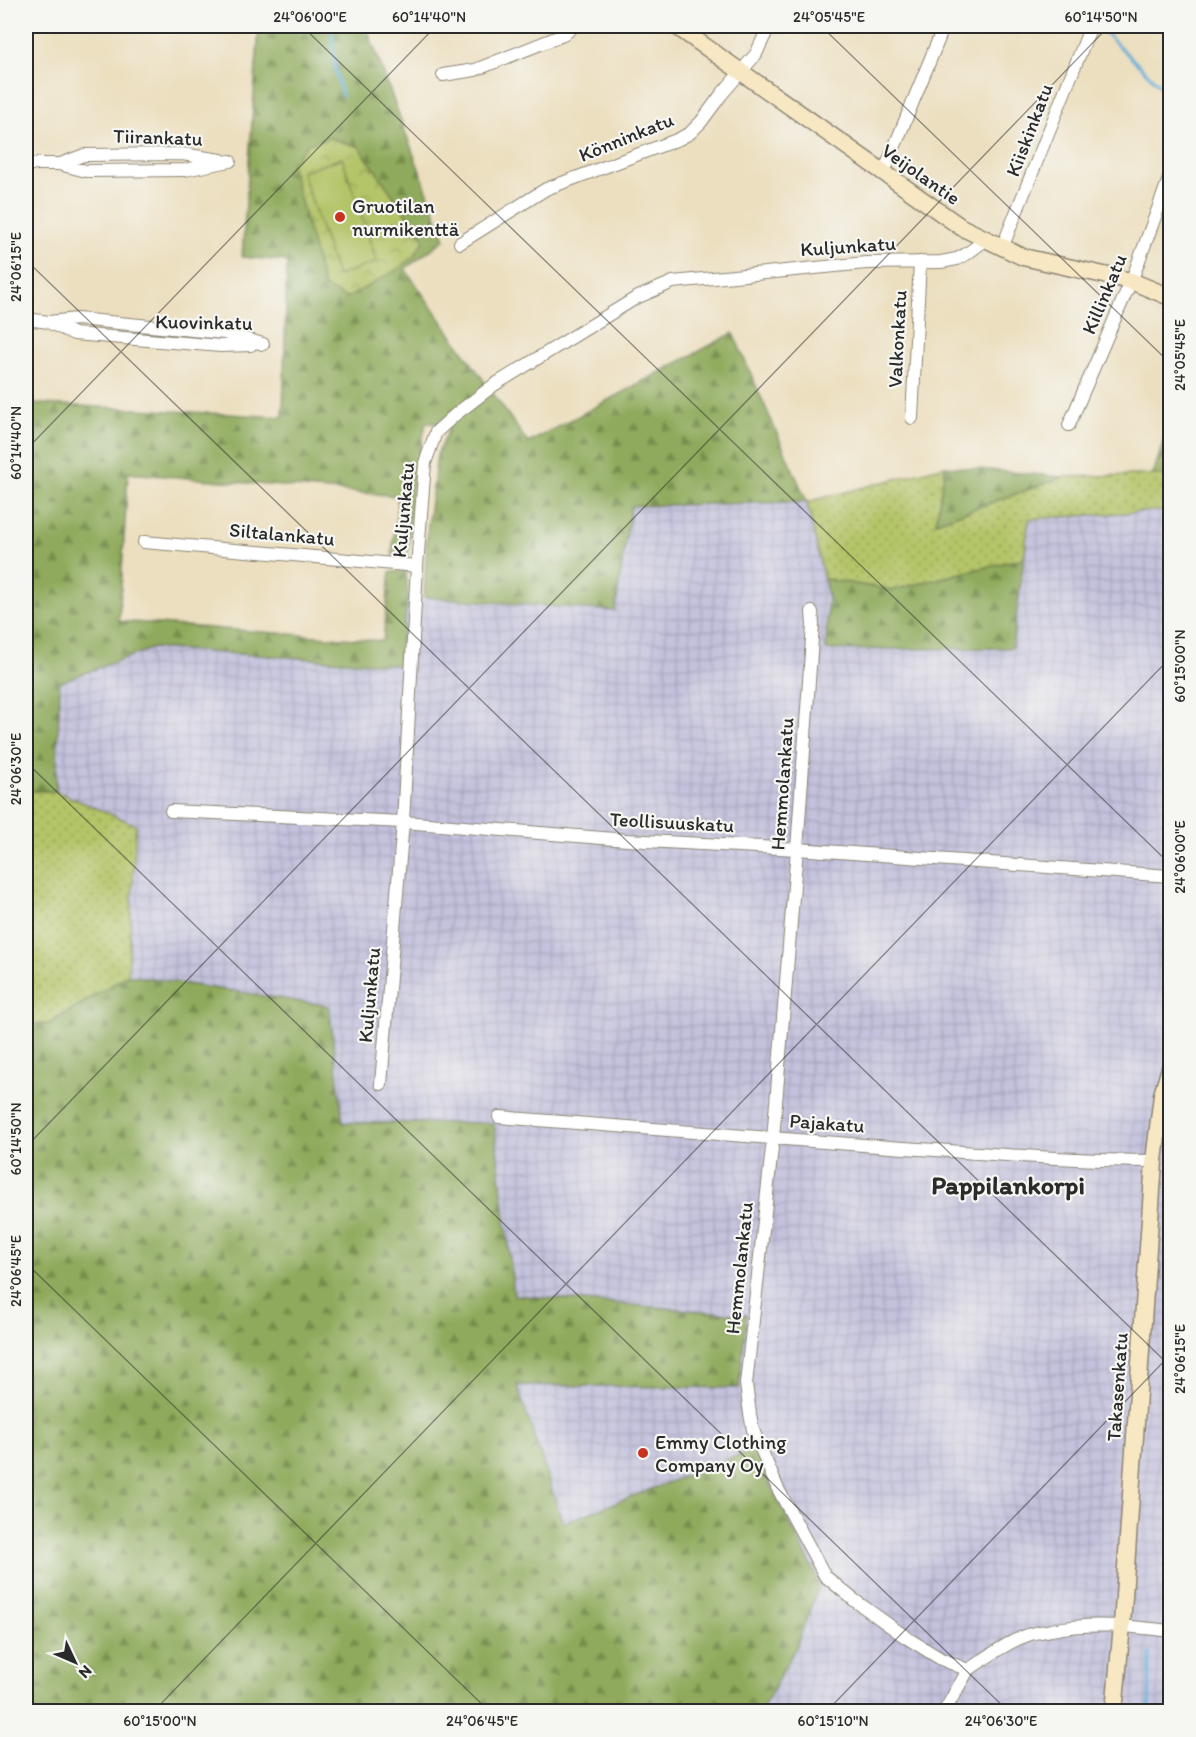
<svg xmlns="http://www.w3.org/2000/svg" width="1196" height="1737" font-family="Itim,sans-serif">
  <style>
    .industrial { fill: url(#industrial-grid) }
    .grass { fill: url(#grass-dots); stroke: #707849; stroke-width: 1.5 }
    .forest { fill: url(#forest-firs); stroke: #5d6a44; stroke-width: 1.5; fill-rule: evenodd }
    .park { fill: url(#park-crowns); stroke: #707849; stroke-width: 1.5 }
    .pitch { fill: #b4c467; stroke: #707849; stroke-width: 1.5 }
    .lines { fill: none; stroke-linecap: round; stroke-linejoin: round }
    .stream { stroke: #61aeda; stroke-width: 3 }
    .street-casing { stroke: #8c8575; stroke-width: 14 }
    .secondary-casing { stroke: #8c8575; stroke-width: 19 }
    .street { stroke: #fff; stroke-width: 12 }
    .secondary { stroke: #f7e8c3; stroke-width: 16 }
    .ticks { fill: none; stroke: #2b2b2b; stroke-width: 1.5; stroke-opacity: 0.45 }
    .poi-dot { fill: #c8321e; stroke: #f6f6f2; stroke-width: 2 }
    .labels { text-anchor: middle; stroke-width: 4.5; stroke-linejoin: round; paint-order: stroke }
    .street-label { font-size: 20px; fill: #2b2b2b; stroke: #f6f6f2 }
    .poi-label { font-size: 20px; fill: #2b2b2b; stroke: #f6f6f2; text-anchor: start }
    .district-label { font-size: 26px; font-weight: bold; fill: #2b2b2b; stroke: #f6f6f2 }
    .neatline { fill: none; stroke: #2b2b2b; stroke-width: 2 }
    .ticks-label { font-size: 15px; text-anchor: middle; fill: #2b2b2b }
  </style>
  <defs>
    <pattern id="industrial-grid" width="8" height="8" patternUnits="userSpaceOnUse" patternTransform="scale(1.5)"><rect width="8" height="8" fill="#c3c1dc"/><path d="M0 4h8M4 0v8" fill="none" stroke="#a8a6bd"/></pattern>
    <pattern id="grass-dots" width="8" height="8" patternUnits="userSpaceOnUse" patternTransform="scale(1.5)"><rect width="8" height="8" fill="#b4c467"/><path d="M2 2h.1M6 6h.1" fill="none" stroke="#939f55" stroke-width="1.8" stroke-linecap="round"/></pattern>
    <pattern id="forest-firs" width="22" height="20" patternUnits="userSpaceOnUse" patternTransform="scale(1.5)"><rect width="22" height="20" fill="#8faa5c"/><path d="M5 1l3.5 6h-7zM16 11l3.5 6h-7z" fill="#758b4c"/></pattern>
    <pattern id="park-crowns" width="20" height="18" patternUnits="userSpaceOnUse" patternTransform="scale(1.5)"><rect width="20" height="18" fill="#b4c467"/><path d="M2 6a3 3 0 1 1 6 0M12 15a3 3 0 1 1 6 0" fill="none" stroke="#939f55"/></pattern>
  </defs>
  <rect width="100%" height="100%" fill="#f6f6f2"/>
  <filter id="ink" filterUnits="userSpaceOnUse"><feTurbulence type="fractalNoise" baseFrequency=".0167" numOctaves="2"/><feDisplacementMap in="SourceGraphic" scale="12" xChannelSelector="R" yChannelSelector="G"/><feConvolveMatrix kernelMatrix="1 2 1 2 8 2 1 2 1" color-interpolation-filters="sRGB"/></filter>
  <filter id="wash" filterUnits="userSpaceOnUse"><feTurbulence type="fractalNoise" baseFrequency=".008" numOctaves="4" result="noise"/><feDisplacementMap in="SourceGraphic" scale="24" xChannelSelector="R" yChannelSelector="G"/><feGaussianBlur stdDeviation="1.35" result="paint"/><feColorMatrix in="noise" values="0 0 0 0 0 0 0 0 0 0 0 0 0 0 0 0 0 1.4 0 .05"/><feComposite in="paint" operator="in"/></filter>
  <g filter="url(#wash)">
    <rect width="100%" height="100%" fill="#ecdfbf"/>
    <path class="industrial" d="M807 502 828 598 826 650 1029 519 1170 510V1711H761L796 1647 727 1459 670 1483 563 1524 517 1385 739 1388 747 1315 514 1295 494 1124 343 1123 329 1006 128 975 136 825 56 791 60 682 153 648 398 665 408 596 614 611 631 506Z"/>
    <path class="grass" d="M945 466 936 522 1064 477 1170 474V510L1029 519 1024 558 892 590 824 579 807 502Z
      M26 791H56L136 825 128 975 49 1024 26 1025Z"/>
    <path class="forest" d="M259 26H366L445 239 405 269 528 443 733 333 807 502 631 506 615 611 424 597 427 533 437 455 448 431 447 424 426 423 411 492 408 557 392 555 398 496 128 473 119 621 383 641 390 572 406 571 408 596 399 665 153 648 60 682 56 791H26V403L283 417 287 261 242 257ZM330 138 359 147 424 240 324 287 291 164Z
      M1170 420V474L1153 475Z
      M945 466 1064 477 936 522Z
      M1024 558 1012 648 826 650 828 598 824 579 893 590Z
      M128 975 329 1006 343 1123H494L514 1295 747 1315 739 1388 517 1385 563 1523 753 1450 820 1583 796 1647 761 1711H26V1025L49 1024Z"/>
    <path class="park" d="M330 138 359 147 424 240 414 256 398 269 347 298 324 287 291 164 308 144Z"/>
    <path class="pitch" d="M342 158 377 262 337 276 302 172Z"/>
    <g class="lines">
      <path class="stream" d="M331 26 335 68 342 96
        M1101 29 1170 95
        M1149 1712 1150 1654"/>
    </g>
  </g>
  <g filter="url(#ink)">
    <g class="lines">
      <g class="street-casing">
        <path id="street" d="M443 75 475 70 563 35 574 26
          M26 164H59L86 171 185 170 230 161
          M60 164 84 155 182 154 221 160
          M882 172 887 165 944 26
          M460 243 546 189 679 139 690 133 701 122 721 95 756 54 769 26
          M1002 248 1089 31 1093 26
          M26 319 49 322 77 319 224 333 263 344
          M50 323 74 334 221 346 251 345
          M912 418 920 262
          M1069 425 1134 274 1170 176
          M144 542 417 566
          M812 612 813 625 797 849 773 1139 746 1384 750 1414 753 1430 777 1487 825 1576 854 1600 907 1638 941 1659 968 1670C986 1658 1007 1642 1028 1635 1035 1632 1043 1632 1051 1630 1091 1622 1130 1626 1170 1631
          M171 811 403 822 627 840 797 849 1170 876
          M381 1084 403 822 417 566 425 463 436 432 456 414 494 385 636 298 673 282 866 263 941 262 957 259 968 253 985 240
          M499 1117C633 1127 768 1138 903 1148 986 1153 1070 1161 1154 1161
          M944 1712 968 1670"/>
      </g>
      <g class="secondary-casing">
        <path id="secondary" d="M676 26 961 227 1023 257 1131 281 1170 297
          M1114 1712 1122 1625 1154 1161 1162 1095 1170 1068"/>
      </g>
      <use href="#street" class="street"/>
      <use href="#secondary" class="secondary"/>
    </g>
  </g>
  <path class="ticks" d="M302 26 1170 864M821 26 1170 363M26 260 1170 1366M26 450 436 26M26 762 1009 1712M26 1147 1109 26M26 1263 490 1712M153 1712 1170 658M826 1712 1170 1355"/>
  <g class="poi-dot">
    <circle cx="340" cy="217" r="6"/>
    <circle cx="643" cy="1453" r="6"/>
  </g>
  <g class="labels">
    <g class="street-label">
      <text transform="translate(1029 130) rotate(-69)" y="7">Kiiskinkatu</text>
      <text transform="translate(158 137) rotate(2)" y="7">Tiirankatu</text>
      <text transform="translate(626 137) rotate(-22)" y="7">Könninkatu</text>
      <text transform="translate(921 174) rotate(35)" y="7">Veijolantie</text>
      <text transform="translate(848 246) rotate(-4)" y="7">Kuljunkatu</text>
      <text transform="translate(1104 294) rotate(-67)" y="7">Killinkatu</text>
      <text transform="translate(204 322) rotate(1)" y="7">Kuovinkatu</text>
      <text transform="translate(897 339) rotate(-87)" y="7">Valkonkatu</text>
      <text transform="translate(403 510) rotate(-85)" y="7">Kuljunkatu</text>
      <text transform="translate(282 534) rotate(5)" y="7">Siltalankatu</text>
      <text transform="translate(782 784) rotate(-86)" y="7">Hemmolankatu</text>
      <text transform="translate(672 822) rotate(3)" y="7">Teollisuuskatu</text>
      <text transform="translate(369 995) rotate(-85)" y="7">Kuljunkatu</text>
      <text transform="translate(827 1123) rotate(4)" y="7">Pajakatu</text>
      <text transform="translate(739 1268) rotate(-84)" y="7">Hemmolankatu</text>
      <text transform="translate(1117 1387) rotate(-86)" y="7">Takasenkatu</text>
    </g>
    <g class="poi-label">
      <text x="352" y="213">Gruotilan<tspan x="352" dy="23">nurmikenttä</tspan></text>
      <text x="655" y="1449">Emmy Clothing<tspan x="655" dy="23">Company Oy</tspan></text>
    </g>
    <g class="district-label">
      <text x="1008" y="1194">Pappilankorpi</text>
    </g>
  </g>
  <rect width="1196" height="1737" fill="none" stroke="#f6f6f2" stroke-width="66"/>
  <g transform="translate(75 1662) rotate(134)" stroke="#f6f6f2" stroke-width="4.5" paint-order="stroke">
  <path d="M0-4.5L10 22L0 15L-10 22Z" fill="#2b2b2b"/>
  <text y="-9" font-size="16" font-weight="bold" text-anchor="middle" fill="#2b2b2b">N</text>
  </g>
  <rect x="33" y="33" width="1130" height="1671" class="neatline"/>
  <g class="ticks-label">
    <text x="310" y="22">24°06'00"E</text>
    <text x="429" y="22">60°14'40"N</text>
    <text x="829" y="22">24°05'45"E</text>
    <text x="1101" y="22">60°14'50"N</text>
    <text transform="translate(16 267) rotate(-90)" y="5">24°06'15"E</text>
    <text transform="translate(1180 355) rotate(-90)" y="5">24°05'45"E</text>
    <text transform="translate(16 443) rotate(-90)" y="5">60°14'40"N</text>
    <text transform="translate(1180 666) rotate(-90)" y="5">60°15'00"N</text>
    <text transform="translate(16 769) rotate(-90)" y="5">24°06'30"E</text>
    <text transform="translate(1180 857) rotate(-90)" y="5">24°06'00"E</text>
    <text transform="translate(16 1139) rotate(-90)" y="5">60°14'50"N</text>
    <text transform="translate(16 1271) rotate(-90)" y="5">24°06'45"E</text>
    <text transform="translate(1180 1359) rotate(-90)" y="5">24°06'15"E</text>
    <text x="160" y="1726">60°15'00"N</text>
    <text x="482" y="1726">24°06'45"E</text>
    <text x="833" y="1726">60°15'10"N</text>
    <text x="1001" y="1726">24°06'30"E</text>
  </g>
</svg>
